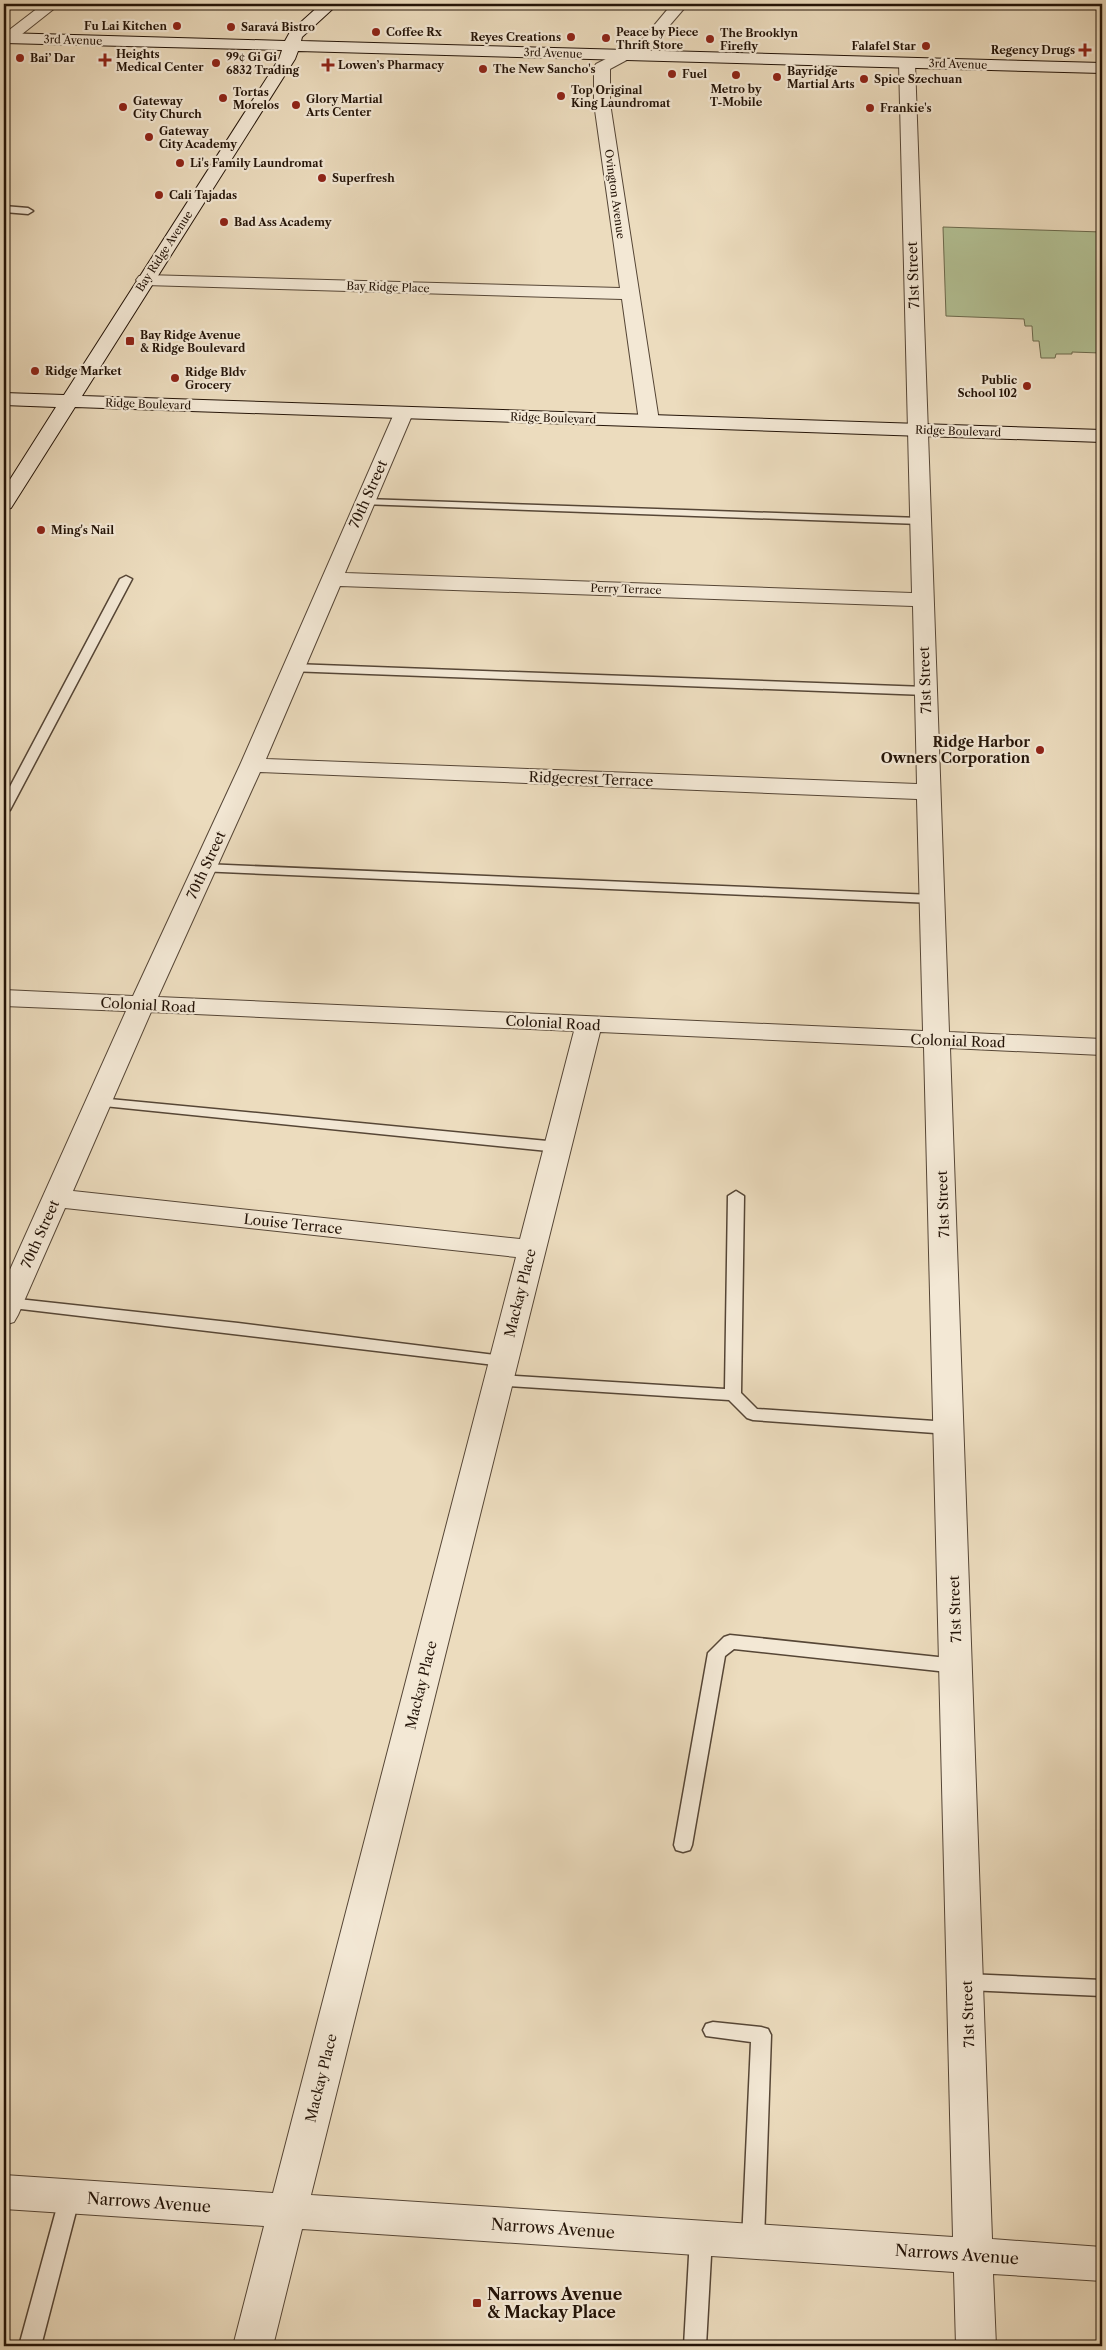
<svg xmlns="http://www.w3.org/2000/svg" width="1106" height="2350" font-family="'Libre Caslon Text',serif">
  <style>
    .green { fill: #b3c195; stroke: #6c6a4e }
    .lines { fill: none; stroke-linecap: round; stroke-linejoin: round }
    .lane-casing { stroke: #564636; stroke-width: 3 }
    .street-casing { stroke: #564636; stroke-width: 2 }
    .secondary-casing { stroke: #241408; stroke-width: 2 }
    .lane { fill: #f3e8d5; fill-rule: evenodd }
    .street { fill: #f3e8d5; fill-rule: evenodd }
    .secondary { fill: #f3e8d5; fill-rule: evenodd }
    .poi-dot { fill: #8f2418; stroke: #f3e8d5; stroke-width: 2 }
    .labels { text-anchor: middle; stroke-width: 4.5; stroke-linejoin: round; paint-order: stroke }
    .far-poi-label { font-size: 11px; font-weight: bold; fill: #241408; stroke: #f3e8d5; text-anchor: start }
    .far-street-label { font-size: 11px; fill: #241408; stroke: #f3e8d5 }
    .street-label { font-size: 14px; fill: #241408; stroke: #f3e8d5 }
    .poi-label { font-size: 14px; font-weight: bold; fill: #241408; stroke: #f3e8d5; text-anchor: end }
    .near-street-label { font-size: 16px; fill: #241408; stroke: #f3e8d5 }
    .near-poi-label { font-size: 16px; font-weight: bold; fill: #241408; stroke: #f3e8d5; text-anchor: start }
  </style>
  <rect width="100%" height="100%" fill="#ecdcbe"/>
  <filter id="stains"><feTurbulence type="fractalNoise" baseFrequency=".004" numOctaves="4"/><feColorMatrix values="0 0 0 0 .2 0 0 0 0 .09 0 0 0 0 .02 0 0 0 .5 -.17"/></filter>
  <radialGradient id="worn" r=".72"><stop offset=".6" stop-color="#630" stop-opacity="0"/><stop offset="1" stop-color="#630" stop-opacity=".3"/></radialGradient>
  <path class="green" d="M943 227 1102 232V361L1100 353 1072 352V354H1056L1055 358H1041L1039 341H1033L1032 326H1025L1024 319 946 316Z"/>
  <g class="lines">
    <g class="lane-casing">
      <path id="lane" d="M4 206 28 208 33 211 28 214 4 212Z
        M365 499 920 518 926 521 920 524 361 504V500Z
        M126 576 132 579 10 810 4 814V798L120 579Z
        M293 664 926 687 932 691 926 695 289 671 287 668 289 665Z
        M204 864 933 895 940 899 933 903 199 871 197 868Z
        M99 1098 558 1142 565 1147 558 1152 94 1105 92 1102 94 1099Z
        M736 1191 744 1196 741 1393 757 1409 949 1422 955 1424 957 1428 955 1432 949 1434 753 1420 747 1418 729 1400 492 1385 490 1381 492 1377 498 1375 725 1389 728 1196Z
        M9 1298 238 1323 503 1356 509 1357 511 1361 509 1365 503 1366 4 1307V1299Z
        M730 1635 957 1659 963 1661 966 1666 963 1671 957 1673 734 1649 725 1656 692 1845 690 1850 683 1852 676 1850 674 1845 708 1653 724 1637Z
        M967 1974 1102 1980V1996L967 1990 960 1988 957 1982 960 1976Z
        M713 2022 761 2027 768 2029 771 2035 764 2241 760 2248 753 2250 746 2248 742 2241 751 2042 706 2036 703 2030 706 2024Z
        M70 2187 77 2190 80 2196 41 2346H19L60 2196 63 2190Z
        M701 2229 708 2231 712 2238 706 2346H684L690 2238 694 2231Z"/>
    </g>
    <g class="street-casing">
      <path id="street" d="M43 4H60L12 42 4 43V34Z
        M672 4H688L651 47 610 69V103L659 421 656 425H642L639 421 622 299 145 285 139 284 136 280 139 276 145 275 620 288 594 103V67L596 64 641 41Z
        M907 58 915 63 949 1032 1102 1039V1055L950 1048 992 2239 1102 2247V2281L993 2274 996 2346H956L954 2272 302 2229 273 2346H233L264 2226 4 2209V2175L273 2193 516 1257 65 1208 18 1315 14 1322 4 1325V1283L126 1011 4 1006V990L133 996 240 765 396 409H410L413 413 345 573 912 593 899 63ZM340 586 913 606 917 784 266 759ZM260 772 917 799 923 1031 158 997ZM151 1012 574 1031 520 1239 73 1191ZM600 1032 924 1047 953 2237 311 2195Z"/>
    </g>
    <g class="secondary-casing">
      <path id="secondary" d="M321 4H338L302 37 301 41 1102 63V73L298 51 295 59 82 396 1102 430V442L75 407 11 508 4 510V489L56 407 4 405V393L64 395 279 59 282 50 4 43V33L285 41 290 32Z"/>
    </g>
    <use href="#lane" class="lane"/>
    <use href="#street" class="street"/>
    <use href="#secondary" class="secondary"/>
  </g>
  <g class="poi-dot">
    <circle cx="177" cy="26" r="5"/>
    <circle cx="231" cy="27" r="5"/>
    <circle cx="376" cy="32" r="5"/>
    <circle cx="571" cy="37" r="5"/>
    <circle cx="606" cy="38" r="5"/>
    <circle cx="710" cy="39" r="5"/>
    <circle cx="926" cy="46" r="5"/>
    <path d="M1082.5 42.5h5v5h5v5h-5v5h-5v-5h-5v-5h5z"/>
    <circle cx="20" cy="58" r="5"/>
    <path d="M102.5 52.5h5v5h5v5h-5v5h-5v-5h-5v-5h5z"/>
    <circle cx="216" cy="63" r="5"/>
    <path d="M325.5 57.5h5v5h5v5h-5v5h-5v-5h-5v-5h5z"/>
    <circle cx="483" cy="69" r="5"/>
    <circle cx="672" cy="74" r="5"/>
    <circle cx="736" cy="75" r="5"/>
    <circle cx="777" cy="77" r="5"/>
    <circle cx="864" cy="79" r="5"/>
    <circle cx="561" cy="96" r="5"/>
    <circle cx="223" cy="98" r="5"/>
    <circle cx="296" cy="105" r="5"/>
    <circle cx="123" cy="107" r="5"/>
    <circle cx="870" cy="108" r="5"/>
    <circle cx="149" cy="137" r="5"/>
    <circle cx="180" cy="163" r="5"/>
    <circle cx="322" cy="178" r="5"/>
    <circle cx="159" cy="195" r="5"/>
    <circle cx="224" cy="222" r="5"/>
    <rect x="125" y="336" width="10" height="10" rx="2.5"/>
    <circle cx="35" cy="371" r="5"/>
    <circle cx="175" cy="378" r="5"/>
    <circle cx="1027" cy="386" r="5"/>
    <circle cx="41" cy="530" r="5"/>
    <circle cx="1040" cy="750" r="5"/>
    <rect x="472" y="2298" width="10" height="10" rx="2.5"/>
  </g>
  <g class="labels">
    <g class="far-poi-label">
      <text x="167" y="30" text-anchor="end">Fu Lai Kitchen</text>
      <text x="241" y="31">Saravá Bistro</text>
      <text x="386" y="36">Coffee Rx</text>
      <text x="616" y="36">Peace by Piece<tspan x="616" dy="13">Thrift Store</tspan></text>
      <text x="720" y="37">The Brooklyn<tspan x="720" dy="13">Firefly</tspan></text>
      <text x="561" y="41" text-anchor="end">Reyes Creations</text>
      <text x="916" y="50" text-anchor="end">Falafel Star</text>
      <text x="1075" y="54" text-anchor="end">Regency Drugs</text>
      <text x="116" y="58">Heights<tspan x="116" dy="13">Medical Center</tspan></text>
      <text x="226" y="61">99¢ Gi Gi<tspan x="226" dy="13">6832 Trading</tspan></text>
      <text x="30" y="62">Bai’ Dar</text>
      <text x="338" y="69">Lowen’s Pharmacy</text>
      <text x="493" y="73">The New Sancho's</text>
      <text x="787" y="75">Bayridge<tspan x="787" dy="13">Martial Arts</tspan></text>
      <text x="682" y="78">Fuel</text>
      <text x="874" y="83">Spice Szechuan</text>
      <text x="736" y="93" text-anchor="middle">Metro by<tspan x="736" dy="13">T-Mobile</tspan></text>
      <text x="571" y="94">Top Original<tspan x="571" dy="13">King Laundromat</tspan></text>
      <text x="233" y="96">Tortas<tspan x="233" dy="13">Morelos</tspan></text>
      <text x="306" y="103">Glory Martial<tspan x="306" dy="13">Arts Center</tspan></text>
      <text x="133" y="105">Gateway<tspan x="133" dy="13">City Church</tspan></text>
      <text x="880" y="112">Frankie's</text>
      <text x="159" y="135">Gateway<tspan x="159" dy="13">City Academy</tspan></text>
      <text x="190" y="167">Li's Family Laundromat</text>
      <text x="332" y="182">Superfresh</text>
      <text x="169" y="199">Cali Tajadas</text>
      <text x="234" y="226">Bad Ass Academy</text>
      <text x="140" y="339">Bay Ridge Avenue<tspan x="140" dy="13">&amp; Ridge Boulevard</tspan></text>
      <text x="45" y="375">Ridge Market</text>
      <text x="185" y="376">Ridge Bldv<tspan x="185" dy="13">Grocery</tspan></text>
      <text x="1017" y="384" text-anchor="end">Public<tspan x="1017" dy="13">School 102</tspan></text>
      <text x="51" y="534">Ming's Nail</text>
    </g>
    <g class="far-street-label">
      <text transform="translate(73 40) rotate(2)" y="4">3rd Avenue</text>
      <text transform="translate(553 53) rotate(2)" y="4">3rd Avenue</text>
      <text transform="translate(958 64) rotate(2)" y="4">3rd Avenue</text>
      <text transform="translate(615 194) rotate(82)" y="4">Ovington Avenue</text>
      <text transform="translate(164 251) rotate(-57)" y="4">Bay Ridge Avenue</text>
      <text transform="translate(388 287) rotate(2)" y="4">Bay Ridge Place</text>
      <text transform="translate(148 404) rotate(2)" y="4">Ridge Boulevard</text>
      <text transform="translate(553 418) rotate(2)" y="4">Ridge Boulevard</text>
      <text transform="translate(958 431) rotate(2)" y="4">Ridge Boulevard</text>
      <text transform="translate(626 589) rotate(2)" y="4">Perry Terrace</text>
    </g>
    <g class="street-label">
      <text transform="translate(913 275) rotate(-92)" y="5">71st Street</text>
      <text transform="translate(368 494) rotate(-66)" y="5">70th Street</text>
      <text transform="translate(925 680) rotate(-92)" y="5">71st Street</text>
      <text transform="translate(591 779) rotate(2)" y="5">Ridgecrest Terrace</text>
      <text transform="translate(206 865) rotate(-65)" y="5">70th Street</text>
      <text transform="translate(148 1005) rotate(3)" y="5">Colonial Road</text>
      <text transform="translate(553 1023) rotate(3)" y="5">Colonial Road</text>
      <text transform="translate(958 1041) rotate(2)" y="5">Colonial Road</text>
      <text transform="translate(943 1204) rotate(-92)" y="5">71st Street</text>
      <text transform="translate(293 1224) rotate(6)" y="5">Louise Terrace</text>
      <text transform="translate(40 1234) rotate(-66)" y="5">70th Street</text>
      <text transform="translate(520 1293) rotate(-76)" y="5">Mackay Place</text>
      <text transform="translate(955 1609) rotate(-92)" y="5">71st Street</text>
      <text transform="translate(421 1685) rotate(-76)" y="5">Mackay Place</text>
      <text transform="translate(968 2014) rotate(-92)" y="5">71st Street</text>
      <text transform="translate(321 2078) rotate(-76)" y="5">Mackay Place</text>
    </g>
    <g class="poi-label">
      <text x="1030" y="747">Ridge Harbor<tspan x="1030" dy="16">Owners Corporation</tspan></text>
    </g>
    <g class="near-street-label">
      <text transform="translate(149 2202) rotate(4)" y="6">Narrows Avenue</text>
      <text transform="translate(553 2228) rotate(4)" y="6">Narrows Avenue</text>
      <text transform="translate(957 2254) rotate(4)" y="6">Narrows Avenue</text>
    </g>
    <g class="near-poi-label">
      <text x="487" y="2300">Narrows Avenue<tspan x="487" dy="18">&amp; Mackay Place</tspan></text>
    </g>
  </g>
  <rect width="1106" height="2350" fill="none" stroke="#ecdcbe" stroke-width="20"/>
  <rect x="5" y="5" width="1096" height="2340" fill="none" stroke="#241408" stroke-width="2.5"/>
  <rect x="10" y="10" width="1086" height="2330" fill="none" stroke="#241408"/>
  <rect width="100%" height="100%" filter="url(#stains)"/>
  <rect width="100%" height="100%" fill="url(#worn)"/>
</svg>
